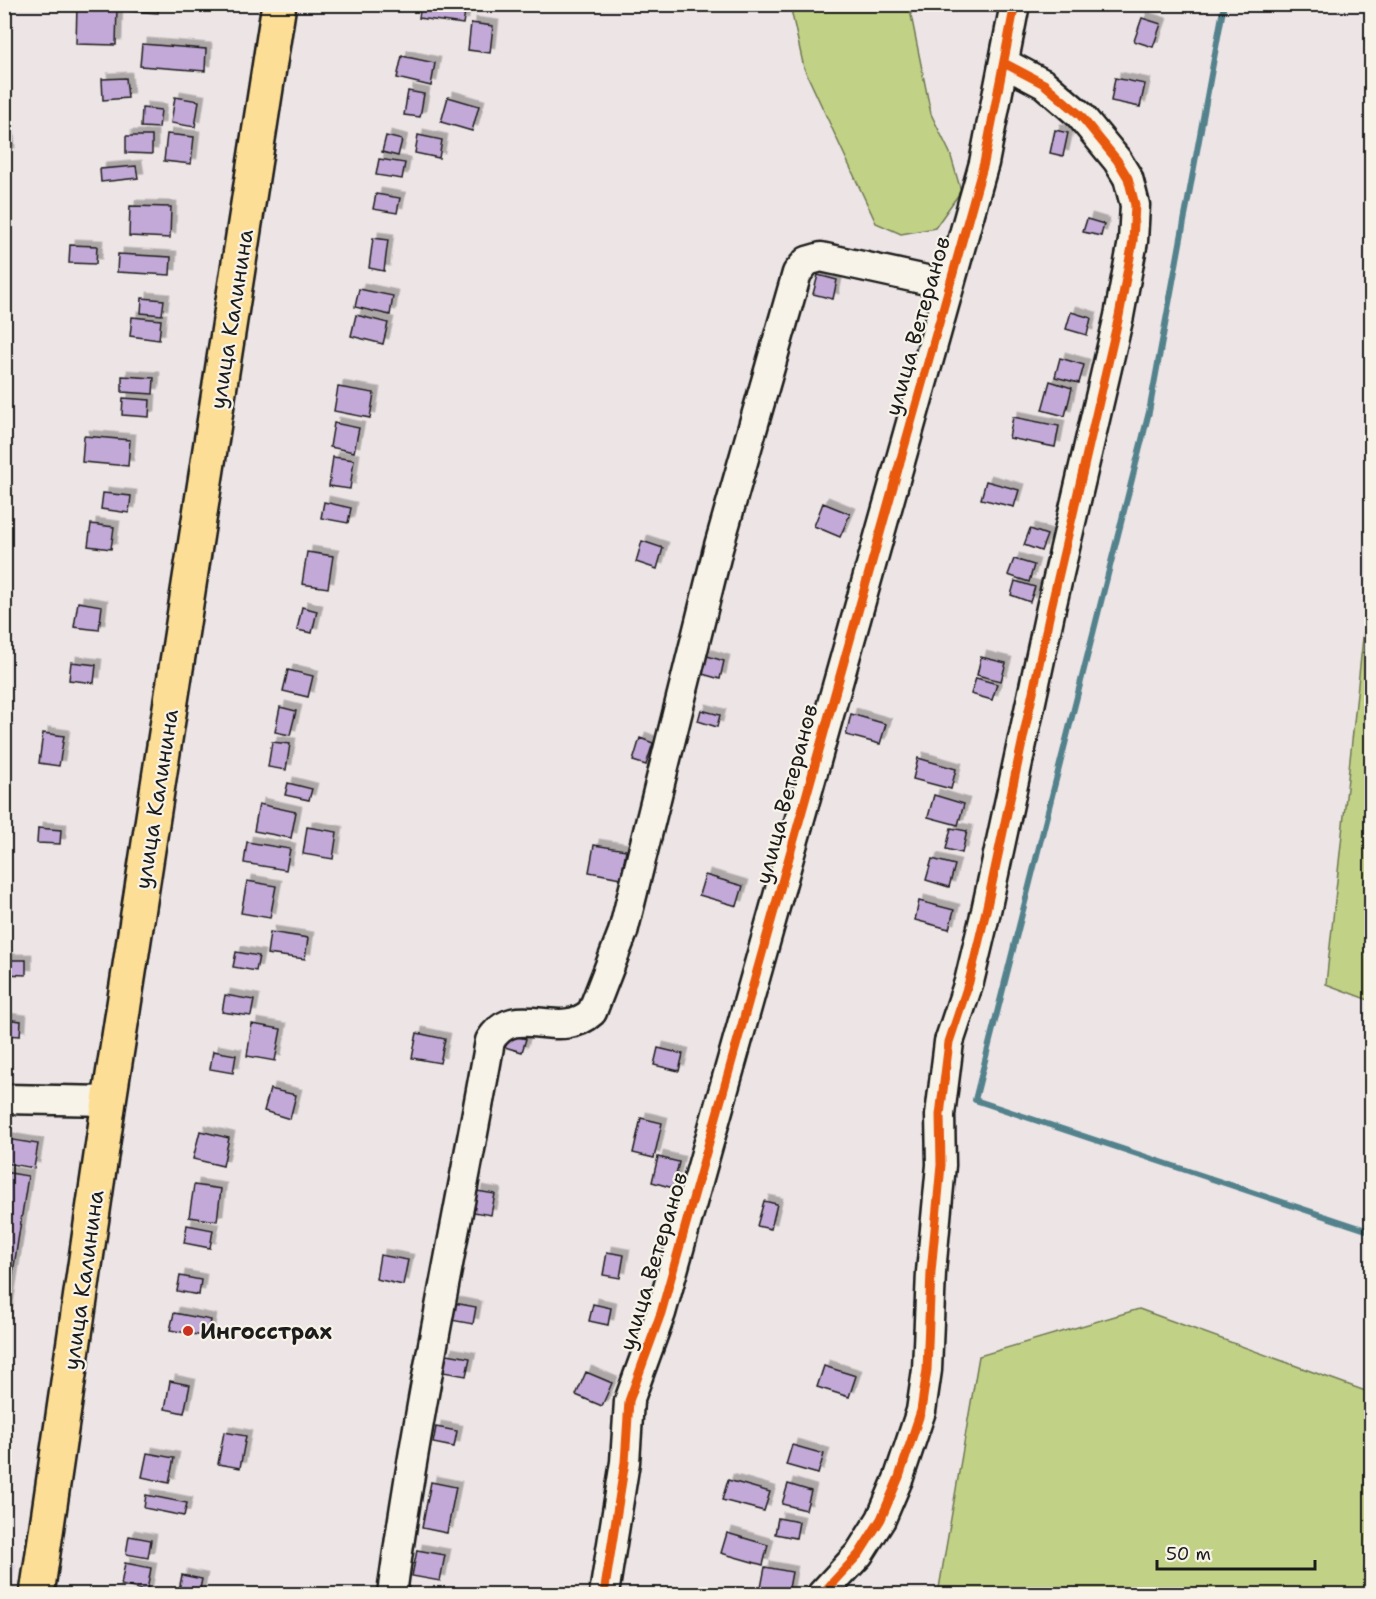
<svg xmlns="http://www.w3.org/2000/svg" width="1376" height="1599" font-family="'Shantell Sans',sans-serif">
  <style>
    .built { fill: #dfd2e1 }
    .green { fill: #c1d287; stroke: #6e7752; stroke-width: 1.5 }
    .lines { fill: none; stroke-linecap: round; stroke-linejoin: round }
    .stream { stroke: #53828c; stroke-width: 6 }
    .building { fill: #c2a9d8; stroke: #1c1c1c; stroke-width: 1.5; filter: url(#shadow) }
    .minor-casing { stroke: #1c1c1c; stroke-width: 33 }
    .major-casing { stroke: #1c1c1c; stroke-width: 38 }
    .minor { stroke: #f7f3e8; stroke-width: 28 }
    .major { stroke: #fdde96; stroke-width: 33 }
    .cycleway-casing { stroke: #f7f3e8; stroke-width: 13 }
    .cycleway { stroke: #e8590c; stroke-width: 9 }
    .poi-dot { fill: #c8321e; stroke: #f7f3e8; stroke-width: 2 }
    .labels { text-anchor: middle; stroke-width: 4.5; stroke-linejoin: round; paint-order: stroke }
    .street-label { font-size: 22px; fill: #1c1c1c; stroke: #f7f3e8 }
    .poi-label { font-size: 22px; font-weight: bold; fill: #1c1c1c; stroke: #f7f3e8; text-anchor: start }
  </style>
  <defs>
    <filter id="shadow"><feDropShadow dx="5.5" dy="-5.5" stdDeviation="0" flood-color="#0004"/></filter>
  </defs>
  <rect width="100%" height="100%" fill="#ece4e5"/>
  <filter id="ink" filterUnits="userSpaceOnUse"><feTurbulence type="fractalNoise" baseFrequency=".0167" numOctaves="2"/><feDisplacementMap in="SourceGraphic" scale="12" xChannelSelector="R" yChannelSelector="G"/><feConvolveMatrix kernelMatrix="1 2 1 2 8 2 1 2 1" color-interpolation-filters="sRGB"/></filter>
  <g filter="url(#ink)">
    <path class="built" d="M5 1562 16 1564 11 1594H5Z"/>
    <path class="green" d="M790 5H909L931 114 950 153 961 191 935 228 901 234 876 223 804 68Z
      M1371 563V1001L1326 984Z
      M1139 1309 1371 1393V1594H938L979 1356Z"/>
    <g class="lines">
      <path class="stream" d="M1224 4 1149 412 975 1100 1372 1232"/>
    </g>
    <path class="building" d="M130 4H158V13L130 11Z
      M421 4 466 5 463 24 419 18Z
      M77 5 117 6 116 45 76 44Z
      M1142 18 1161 24 1153 47 1134 41Z
      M471 23 493 26 490 53 468 50Z
      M142 44 206 49 205 71 140 66Z
      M402 56 435 63 431 86 397 78Z
      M126 78 128 98 103 100 102 79Z
      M1115 78 1145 84 1140 107 1111 101Z
      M408 91 424 94 420 117 404 115Z
      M175 97 199 101 195 127 171 123Z
      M448 97 479 106 472 131 441 122Z
      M142 108 161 110 159 128 141 127Z
      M4 116H7L9 153H4Z
      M1055 130 1068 133 1063 156 1050 153Z
      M167 134 194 137 191 164 164 161Z
      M418 135 442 140 439 158 415 153Z
      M126 136H152V154L126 153Z
      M386 136 402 140 398 156 382 152Z
      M379 159 405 163 402 179 376 175Z
      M136 166 138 178 101 182 100 169Z
      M376 194 400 198 397 213 373 209Z
      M130 206 171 207 170 238 129 236Z
      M1087 219 1104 224 1101 236 1083 232Z
      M373 238 388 240 384 271 369 268Z
      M70 245 97 246 96 264 69 263Z
      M118 254 171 257 170 275 117 272Z
      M818 275 837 280 833 299 813 294Z
      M359 289 393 296 390 315 355 307Z
      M142 298 164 300 162 315 141 313Z
      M1071 312 1091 318 1087 335 1066 329Z
      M356 315 388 323 383 344 351 336Z
      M132 317 161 320 159 340 130 336Z
      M1060 358 1084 365 1079 383 1055 377Z
      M122 376 154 378 153 394 122 392Z
      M1050 381 1072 388 1065 416 1042 410Z
      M338 387 374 393 370 418 334 411Z
      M123 398 150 400 149 417 122 415Z
      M1013 417 1059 426 1055 447 1009 438Z
      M334 423 359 428 354 452 330 447Z
      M84 436 130 440 128 466 82 462Z
      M333 457 354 460 350 489 329 486Z
      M986 481 1019 490 1014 507 981 499Z
      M103 493 131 496 129 513 101 509Z
      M324 502 351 508 348 523 321 518Z
      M823 503 850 514 840 537 814 526Z
      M91 524 114 527 111 549 88 546Z
      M1030 529 1047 535 1041 551 1024 545Z
      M642 541 663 548 657 569 636 562Z
      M307 552 333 556 328 588 302 584Z
      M1014 559 1034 565 1029 582 1008 575Z
      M1015 581 1035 587 1030 602 1011 595Z
      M78 602 102 606 99 630 74 627Z
      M302 607 317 611 312 633 297 630Z
      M704 655 724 661 720 679 699 673Z
      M981 657 1006 663 1001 681 977 675Z
      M71 662 96 665 94 683 69 680Z
      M288 670 313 676 308 697 283 691Z
      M976 678 997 684 992 700 971 694Z
      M280 707 296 711 290 735 275 732Z
      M701 710 720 715 717 727 698 721Z
      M851 714 886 724 880 744 846 735Z
      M43 733 64 736 59 766 39 763Z
      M640 738 653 743 646 765 633 761Z
      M272 742 290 744 286 770 268 767Z
      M918 758 956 769 951 789 913 779Z
      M288 783 312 789 309 800 285 795Z
      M934 795 964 804 958 825 928 817Z
      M259 804 296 812 291 838 254 831Z
      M307 827 337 832 333 859 303 854Z
      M38 828 61 830 60 844 37 843Z
      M951 828 967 831 962 853 946 849Z
      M247 842 290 849 286 870 244 863Z
      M594 845 626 850 621 878 589 872Z
      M932 859 955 865 949 887 926 880Z
      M705 875 743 886 737 906 699 895Z
      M247 881 276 886 270 918 241 913Z
      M919 901 954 910 949 929 915 920Z
      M270 932 308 938 305 959 267 954Z
      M236 952 259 956 256 971 233 967Z
      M4 960H26V975L4 974Z
      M225 995 254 1000 251 1016 222 1012Z
      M4 1019 21 1021 20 1036 4 1035Z
      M252 1024 281 1029 275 1061 247 1056Z
      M417 1033 445 1039 440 1063 412 1058Z
      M505 1033 526 1039 522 1052 501 1046Z
      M658 1048 683 1054 679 1071 654 1065Z
      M213 1051 236 1055 233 1073 210 1069Z
      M270 1089 296 1095 290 1119 264 1111Z
      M641 1118 662 1123 654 1158 633 1153Z
      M200 1131 229 1138 223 1166 193 1159Z
      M7 1139 38 1144 34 1168 4 1163Z
      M658 1157 679 1162 673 1188 652 1182Z
      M4 1172 28 1176 5 1324 4 1323Z
      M194 1185 221 1189 217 1221 189 1217Z
      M477 1191 495 1194 491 1215 473 1212Z
      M764 1201 777 1204 771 1229 757 1226Z
      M187 1225 213 1230 210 1248 184 1243Z
      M607 1252 624 1255 620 1278 603 1275Z
      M380 1255 408 1260 403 1285 376 1279Z
      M180 1276 201 1280 199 1295 177 1291Z
      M454 1303 476 1307 473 1324 451 1320Z
      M593 1304 611 1308 608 1325 589 1321Z
      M174 1313 211 1320 208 1337 170 1330Z
      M447 1354 470 1358 466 1376 443 1372Z
      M824 1366 856 1376 849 1397 817 1387Z
      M586 1372 612 1383 602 1406 576 1395Z
      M170 1381 190 1385 184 1413 165 1409Z
      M436 1427 457 1431 454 1447 433 1443Z
      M224 1432 246 1436 240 1468 218 1464Z
      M792 1445 824 1454 818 1474 786 1465Z
      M147 1453 174 1458 169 1483 142 1477Z
      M728 1480 770 1492 764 1511 722 1500Z
      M431 1482 456 1487 447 1533 422 1528Z
      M788 1484 811 1491 806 1510 782 1504Z
      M146 1495 187 1503 184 1516 144 1508Z
      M778 1518 799 1522 796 1538 775 1534Z
      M727 1533 768 1545 763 1565 721 1553Z
      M129 1536 151 1540 148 1558 126 1554Z
      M417 1550 445 1555 440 1581 412 1576Z
      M125 1563 151 1568 147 1591 121 1585Z
      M765 1567 792 1572 788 1594 760 1593Z
      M182 1575 202 1579 199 1594 179 1590Z"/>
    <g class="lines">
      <g class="minor-casing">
        <path id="minor" d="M4 1099 109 1101
          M392 1594C417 1409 457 1226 490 1041 515 999 558 1043 592 1012L623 932 718 549 797 273 807 261 821 257 949 285
          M604 1594 625 1462 629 1401 661 1313 984 163 1015 4
          M822 1594 859 1554 881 1519 899 1477 921 1411 927 1370 931 1272 941 1165 940 1115 949 1042 969 982 986 911 1051 608 1119 316 1133 241 1135 205 1128 178 1117 160 1080 115 1044 84 1004 63"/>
      </g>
      <g class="major-casing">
        <path id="major" d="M37 1594 109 1101 279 4"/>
      </g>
      <use href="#minor" class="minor"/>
      <use href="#major" class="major"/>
      <g class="cycleway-casing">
        <path id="cycleway" d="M604 1594 625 1462 629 1401 661 1313 984 163 1015 4
          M822 1594 859 1554 881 1519 899 1477 921 1411 927 1370 931 1272 941 1165 940 1115 949 1042 969 982 986 911 1051 608 1119 316 1133 241 1135 205 1128 178 1117 160 1080 115 1044 84 1004 63"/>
      </g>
      <use href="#cycleway" class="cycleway"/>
    </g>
  </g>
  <circle class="poi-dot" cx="188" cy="1331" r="6"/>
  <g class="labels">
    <g class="street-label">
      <text transform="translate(231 319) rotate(-81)" y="8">улица Калинина</text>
      <text transform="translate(917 326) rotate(-74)" y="8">улица Ветеранов</text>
      <text transform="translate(786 794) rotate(-75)" y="8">улица Ветеранов</text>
      <text transform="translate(156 799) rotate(-81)" y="8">улица Калинина</text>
      <text transform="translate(653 1261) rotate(-73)" y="8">улица Ветеранов</text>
      <text transform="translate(83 1280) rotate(-82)" y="8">улица Калинина</text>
    </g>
    <g class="poi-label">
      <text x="200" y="1339">Ингосстрах</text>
    </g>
  </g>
  <rect width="1376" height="1599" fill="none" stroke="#f7f3e8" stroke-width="24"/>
  <rect x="12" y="12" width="1352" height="1575" fill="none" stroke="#1c1c1c" stroke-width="2" filter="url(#ink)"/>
  <path d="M1157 1560v9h158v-9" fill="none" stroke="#1c1c1c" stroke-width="3"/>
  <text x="1166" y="1560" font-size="18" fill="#1c1c1c" stroke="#f7f3e8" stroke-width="4.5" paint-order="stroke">50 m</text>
</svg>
